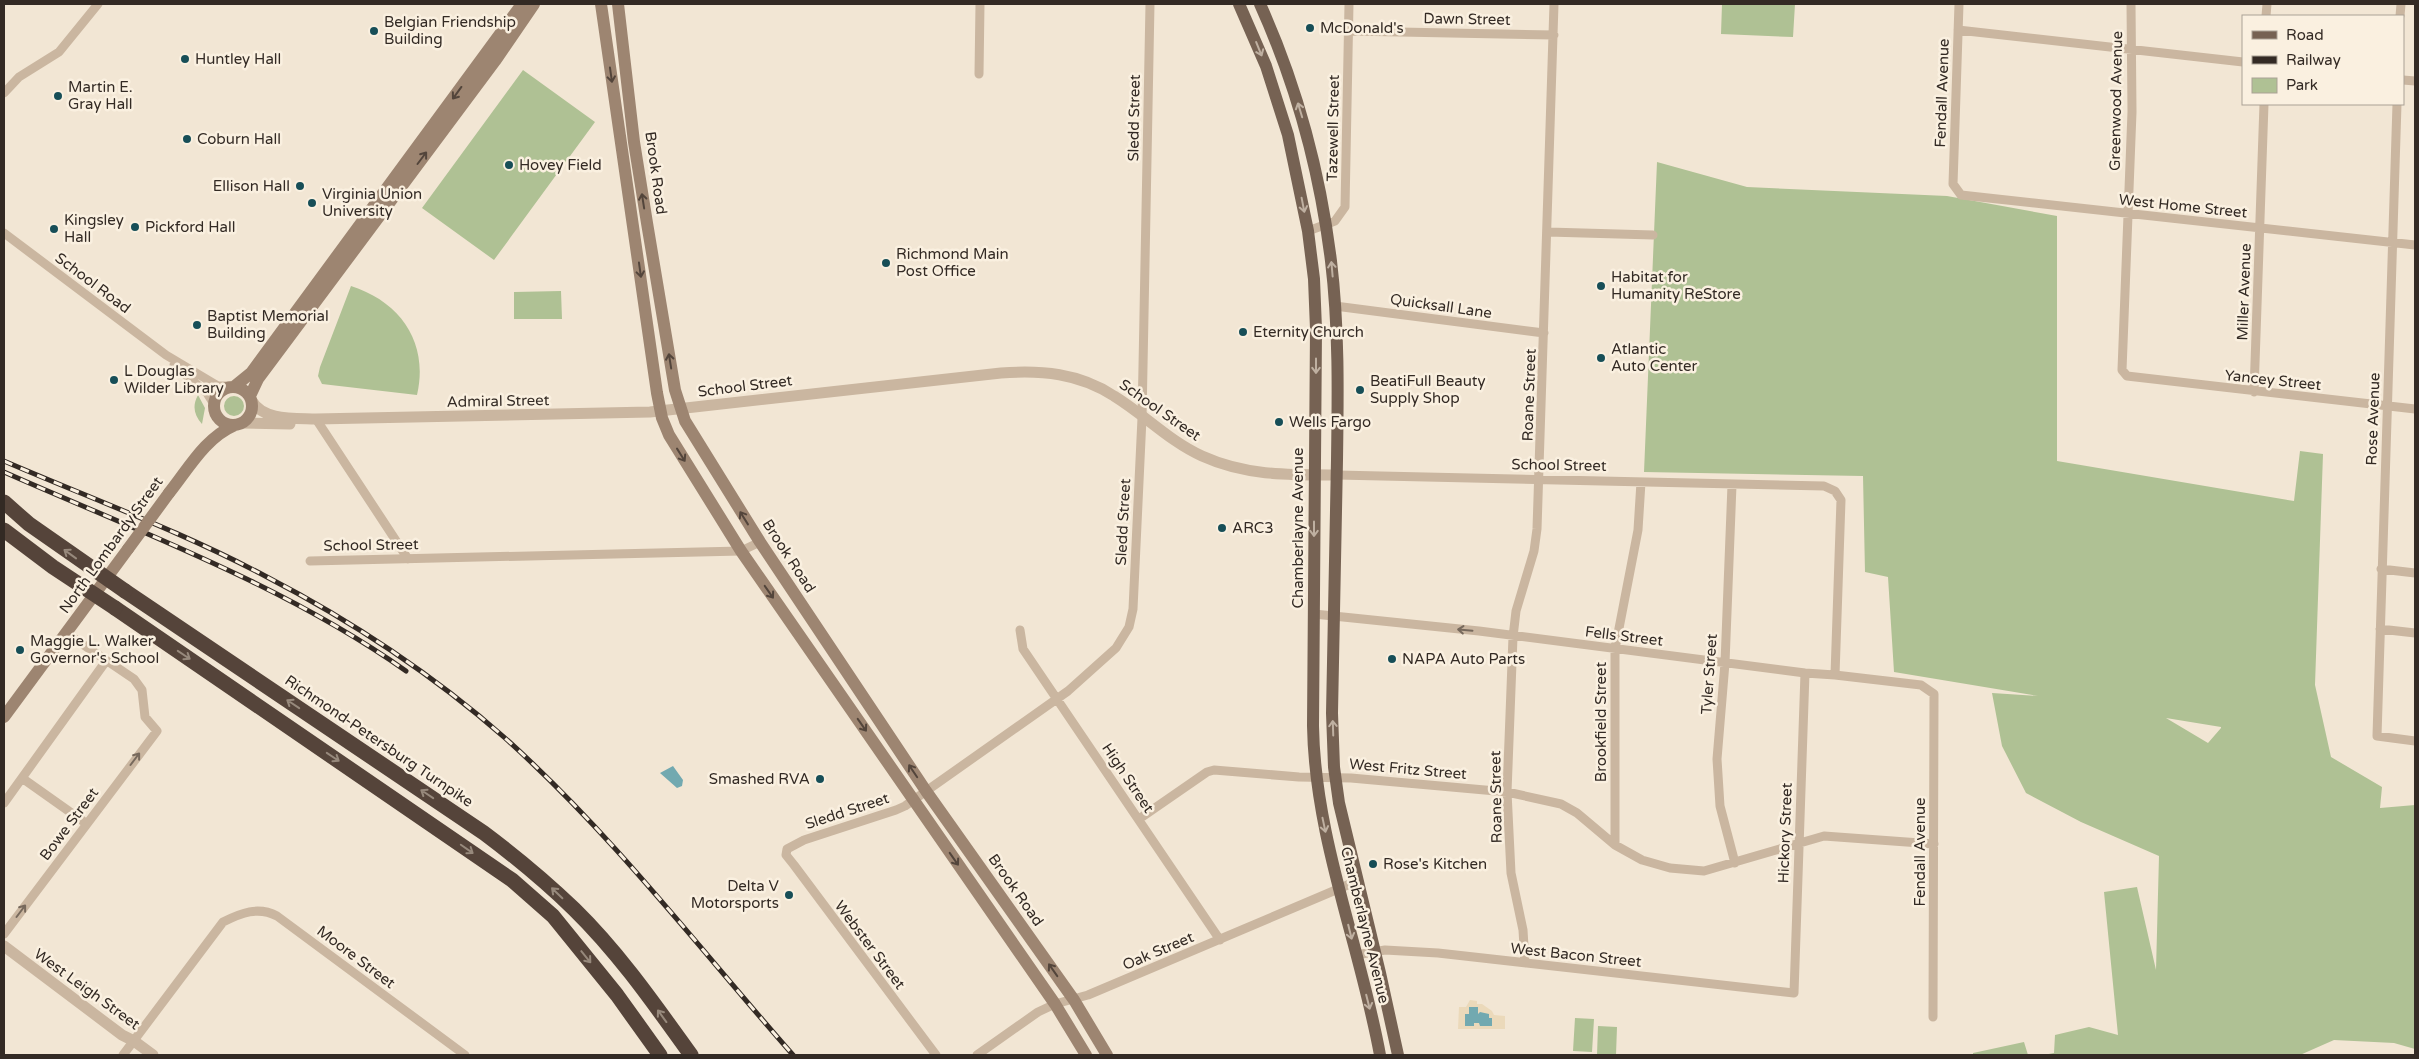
<svg xmlns="http://www.w3.org/2000/svg" width="2419" height="1059" font-family="'Varela Round',sans-serif">
  <style>
    .green { fill: #afc194; fill-rule: evenodd }
    .plaza { fill: #ebd9ba; fill-rule: evenodd }
    .water { fill: #72a9b0 }
    .lines { fill: none; stroke-linecap: round; stroke-linejoin: round }
    .minor { stroke: #cab6a0; stroke-width: 9 }
    .tertiary { stroke: #cab6a0; stroke-width: 11 }
    .secondary { stroke: #9d8571; stroke-width: 12 }
    .primary { stroke: #766253; stroke-width: 12 }
    .motorway { stroke: #55443a; stroke-width: 15 }
    .rail-casing { stroke: #332a24; stroke-width: 5 }
    .rail { stroke: #faf0e0; stroke-width: 3; stroke-dasharray: 9; stroke-linecap: butt }
    .secondary-bridge { stroke: #9d8571; stroke-width: 12 }
    .motorway-bridge { stroke: #55443a; stroke-width: 15 }
    .oneway { stroke: #bfb0a1 }
    .oneway2 { stroke: #53453b }
    .oneway3 { stroke: #97897c }
    .oneway4 { stroke: #77695c }
    .poi-dot { fill: #174e57; stroke: #faf0e0; stroke-width: 2 }
    .labels { text-anchor: middle; stroke-width: 5; stroke-linejoin: round; paint-order: stroke }
    .street-label { font-size: 15px; fill: #332a24; stroke: #faf0e0 }
    .poi-label { font-size: 15px; fill: #332a24; stroke: #faf0e0; text-anchor: start }
  </style>
  <rect width="100%" height="100%" fill="#f2e6d4"/>
  <path class="green" d="M1722 4H1795L1793 37 1721 34Z
    M523 70 595 122 494 260 422 208Z
    M1657 162 1747 187 1947 196 2057 216V461L2294 501 2300 451 2323 454 2315 685 2331 757 2382 787 2380 808 2415 805V1049L2394 1043 2334 1040 2300 1055H2043L2054 1053 2055 1035 2089 1027 2118 1035 2104 892 2137 887 2156 970 2159 856 2081 822 2026 793 2002 746 1992 693 2038 696 1894 672 1888 577 1865 572 1863 476 1644 472ZM2166 718 2221 727V728L2208 743Z
    M351 286C401 302 429 343 417 395L322 384 318 376 320 367Z
    M561 291 562 319H514V292Z
    M198 395 205 408 202 424C194 415 192 406 198 395Z
    M224 406a10 10 0 1 1 20 0a10 10 0 1 1-20 0Z
    M1575 1018 1594 1019 1592 1052 1573 1051Z
    M1598 1026 1617 1027 1616 1055H1597Z
    M2024 1042 2028 1055H1973V1053Z"/>
  <path class="plaza" d="M1470 1000 1477 1001V1004H1482L1492 1011 1494 1015 1505 1016V1029H1458L1459 1007H1466ZM1469 1014H1480L1489 1018 1474 1023V1025Z"/>
  <path class="water" d="M673 766 683 780 682 786 677 788 660 773Z
    M1469 1007H1478V1014L1480 1012 1489 1014V1018H1492V1026H1480L1479 1023H1474V1026H1465V1014H1469Z"/>
  <g class="lines">
    <path class="minor" d="M1959 4 1953 184 1961 195 2415 245
      M2131 4 2132 112 2122 370 2127 376 2415 409
      M2266 16 2267 4
      M2400 16 2401 4
      M1958 30 2243 62
      M1349 31 1554 35
      M979 74 980 4
      M2403 80 2415 81
      M4 93 19 77 59 52 98 4
      M2397 104 2377 736 2415 741
      M1308 231 1335 221 1345 207 1349 4
      M1548 232 1653 235
      M4 233 166 355 218 386H229
      M1335 306 1544 333
      M174 365 207 393 214 404
      M2254 392 2264 104
      M316 419 408 559
      M1337 475 1824 486 1835 491 1841 500 1835 675
      M1732 485 1725 663 1717 759 1720 806 1735 863
      M310 561 741 551 760 542
      M2381 569 2415 573
      M1314 614 1479 631 1805 673 1835 675 1921 685 1934 694 1933 1017
      M2380 629 2415 633
      M1020 630 1023 649 1220 940
      M22 778 87 824
      M4 803 106 661
      M1139 819 1207 772 1214 770 1299 777 1351 778 1507 792 1561 804 1577 813 1615 845 1642 860 1670 868 1704 871 1824 836 1934 844
      M1615 845V649L1638 530 1641 482
      M4 934 157 731 145 717 142 690 134 679 66 633
      M1356 955 1385 950 1438 953 1794 993 1805 673
      M1525 963 1523 930 1511 873 1507 792 1513 637 1516 611 1534 551 1537 529 1554 4
      M123 1055 223 922C241 913 258 906 277 916L465 1055
      M936 1055 794 865 786 855 787 849 804 840 896 810 905 806 1068 691 1116 648 1129 627 1133 609 1142 418 1150 4
      M977 1055 1038 1012 1055 1004 1088 995 1357 881"/>
    <path class="tertiary" d="M252 401C263 421 296 418 316 419L650 412 1001 373C1041 370 1079 373 1114 396 1145 415 1169 441 1202 456 1246 476 1290 475 1337 475
      M241 423 290 424
      M4 946 122 1035 134 1041 153 1055"/>
    <path class="secondary" d="M601 4 657 393 662 418 669 435 741 551 1055 1004 1086 1055
      M618 4 634 142 647 223 675 390 685 421 760 542 926 791 1074 1000 1107 1055
      M235 386 251 373 522 4
      M214 406a19 19 0 1 1 38 0a19 19 0 1 1-38 0Z
      M250 396 258 379 495 61 534 4
      M169 493C189 468 205 438 235 425
      M4 717 128 549"/>
    <path class="primary" d="M1239 4 1266 66 1288 135 1308 231 1314 279 1316 329 1313 726C1315 839 1360 945 1380 1055
      M1260 4C1297 86 1320 172 1331 261 1339 327 1338 394 1337 460 1336 545 1334 629 1332 713L1334 767 1339 803 1380 973 1398 1055"/>
    <path class="motorway" d="M125 591 484 833C516 857 546 882 574 909 619 953 655 1005 691 1055
      M115 608 512 880 553 916 617 995 660 1055"/>
    <g class="rail-casing">
      <path id="rail" d="M4 461C92 499 183 532 267 577 350 620 435 676 505 738 612 834 699 948 793 1055
        M4 472C140 532 284 585 406 671"/>
    </g>
    <use href="#rail" class="rail"/>
    <path class="secondary-bridge" d="M128 549 169 493"/>
    <path class="motorway-bridge" d="M4 502 29 524 125 591
      M4 530 53 567 115 608"/>
  </g>
  <defs><path id="oneway-shaft" d="M-6 0H5M1.5-3L5.5 0L1.5 3" fill="none" stroke-width="1.6" stroke-linecap="round" stroke-linejoin="round" transform="scale(1.25)"/></defs>
  <g class="oneway">
    <use href="#oneway-shaft" transform="translate(1259 49) rotate(68)"/>
    <use href="#oneway-shaft" transform="translate(1300 110) rotate(-107)"/>
    <use href="#oneway-shaft" transform="translate(1303 205) rotate(79)"/>
    <use href="#oneway-shaft" transform="translate(1332 269) rotate(-95)"/>
    <use href="#oneway-shaft" transform="translate(1316 366) rotate(90)"/>
    <use href="#oneway-shaft" transform="translate(1314 529) rotate(90)"/>
    <use href="#oneway-shaft" transform="translate(1333 728) rotate(-92)"/>
    <use href="#oneway-shaft" transform="translate(1324 825) rotate(78)"/>
    <use href="#oneway-shaft" transform="translate(1350 932) rotate(76)"/>
    <use href="#oneway-shaft" transform="translate(1368 1002) rotate(76)"/>
  </g>
  <g class="oneway2">
    <use href="#oneway-shaft" transform="translate(611 75) rotate(82)"/>
    <use href="#oneway-shaft" transform="translate(457 93) rotate(126)"/>
    <use href="#oneway-shaft" transform="translate(422 158) rotate(-53)"/>
    <use href="#oneway-shaft" transform="translate(643 201) rotate(-99)"/>
    <use href="#oneway-shaft" transform="translate(640 270) rotate(82)"/>
    <use href="#oneway-shaft" transform="translate(670 361) rotate(-99)"/>
    <use href="#oneway-shaft" transform="translate(681 455) rotate(58)"/>
    <use href="#oneway-shaft" transform="translate(744 518) rotate(-122)"/>
    <use href="#oneway-shaft" transform="translate(769 592) rotate(55)"/>
    <use href="#oneway-shaft" transform="translate(862 725) rotate(55)"/>
    <use href="#oneway-shaft" transform="translate(913 771) rotate(-124)"/>
    <use href="#oneway-shaft" transform="translate(954 859) rotate(55)"/>
    <use href="#oneway-shaft" transform="translate(1053 970) rotate(-125)"/>
  </g>
  <g class="oneway3">
    <use href="#oneway-shaft" transform="translate(70 554) rotate(-144)"/>
    <use href="#oneway-shaft" transform="translate(184 655) rotate(34)"/>
    <use href="#oneway-shaft" transform="translate(293 704) rotate(-146)"/>
    <use href="#oneway-shaft" transform="translate(333 757) rotate(34)"/>
    <use href="#oneway-shaft" transform="translate(427 794) rotate(-146)"/>
    <use href="#oneway-shaft" transform="translate(467 849) rotate(35)"/>
    <use href="#oneway-shaft" transform="translate(557 893) rotate(-136)"/>
    <use href="#oneway-shaft" transform="translate(586 957) rotate(51)"/>
    <use href="#oneway-shaft" transform="translate(662 1016) rotate(-126)"/>
  </g>
  <g class="oneway4">
    <use href="#oneway-shaft" transform="translate(1465 630) rotate(-175)"/>
    <use href="#oneway-shaft" transform="translate(135 759) rotate(-53)"/>
    <use href="#oneway-shaft" transform="translate(21 911) rotate(-53)"/>
  </g>
  <g class="poi-dot">
    <circle cx="1310" cy="28" r="5"/>
    <circle cx="374" cy="31" r="5"/>
    <circle cx="185" cy="59" r="5"/>
    <circle cx="58" cy="96" r="5"/>
    <circle cx="187" cy="139" r="5"/>
    <circle cx="509" cy="165" r="5"/>
    <circle cx="300" cy="186" r="5"/>
    <circle cx="312" cy="203" r="5"/>
    <circle cx="135" cy="227" r="5"/>
    <circle cx="54" cy="229" r="5"/>
    <circle cx="886" cy="263" r="5"/>
    <circle cx="1601" cy="286" r="5"/>
    <circle cx="197" cy="325" r="5"/>
    <circle cx="1243" cy="332" r="5"/>
    <circle cx="1601" cy="358" r="5"/>
    <circle cx="114" cy="380" r="5"/>
    <circle cx="1360" cy="390" r="5"/>
    <circle cx="1279" cy="422" r="5"/>
    <circle cx="1222" cy="528" r="5"/>
    <circle cx="20" cy="650" r="5"/>
    <circle cx="1392" cy="659" r="5"/>
    <circle cx="820" cy="779" r="5"/>
    <circle cx="1373" cy="864" r="5"/>
    <circle cx="789" cy="895" r="5"/>
  </g>
  <g class="labels">
    <g class="street-label">
      <text transform="translate(1467 19) rotate(1)" y="5">Dawn Street</text>
      <text transform="translate(1942 93) rotate(-88)" y="5">Fendall Avenue</text>
      <text transform="translate(2116 101) rotate(-89)" y="5">Greenwood Avenue</text>
      <text transform="translate(1134 118) rotate(-89)" y="5">Sledd Street</text>
      <text transform="translate(1333 128) rotate(-89)" y="5">Tazewell Street</text>
      <text transform="translate(656 173) rotate(82)" y="5">Brook Road</text>
      <text transform="translate(2183 206) rotate(6)" y="5">West Home Street</text>
      <text transform="translate(93 283) rotate(37)" y="5">School Road</text>
      <text transform="translate(2244 292) rotate(-88)" y="5">Miller Avenue</text>
      <text transform="translate(1441 306) rotate(8)" y="5">Quicksall Lane</text>
      <text transform="translate(2273 380) rotate(6)" y="5">Yancey Street</text>
      <text transform="translate(745 386) rotate(-7)" y="5">School Street</text>
      <text transform="translate(1529 395) rotate(-88)" y="5">Roane Street</text>
      <text transform="translate(498 401) rotate(-1)" y="5">Admiral Street</text>
      <text transform="translate(1160 410) rotate(35)" y="5">School Street</text>
      <text transform="translate(2373 419) rotate(-88)" y="5">Rose Avenue</text>
      <text transform="translate(1559 465) rotate(1)" y="5">School Street</text>
      <text transform="translate(1123 522) rotate(-87)" y="5">Sledd Street</text>
      <text transform="translate(1298 528) rotate(-90)" y="5">Chamberlayne Avenue</text>
      <text transform="translate(111 545) rotate(-54)" y="5">North Lombardy Street</text>
      <text transform="translate(371 545) rotate(-1)" y="5">School Street</text>
      <text transform="translate(789 556) rotate(57)" y="5">Brook Road</text>
      <text transform="translate(1624 636) rotate(7)" y="5">Fells Street</text>
      <text transform="translate(1709 674) rotate(-86)" y="5">Tyler Street</text>
      <text transform="translate(1601 722) rotate(-90)" y="5">Brookfield Street</text>
      <text transform="translate(379 741) rotate(34)" y="5">Richmond-Petersburg Turnpike</text>
      <text transform="translate(1408 769) rotate(5)" y="5">West Fritz Street</text>
      <text transform="translate(1128 778) rotate(56)" y="5">High Street</text>
      <text transform="translate(1496 797) rotate(-91)" y="5">Roane Street</text>
      <text transform="translate(847 811) rotate(-18)" y="5">Sledd Street</text>
      <text transform="translate(69 824) rotate(-53)" y="5">Bowe Street</text>
      <text transform="translate(1785 833) rotate(-88)" y="5">Hickory Street</text>
      <text transform="translate(1920 852) rotate(-90)" y="5">Fendall Avenue</text>
      <text transform="translate(1016 890) rotate(55)" y="5">Brook Road</text>
      <text transform="translate(1365 925) rotate(76)" y="5">Chamberlayne Avenue</text>
      <text transform="translate(870 945) rotate(53)" y="5">Webster Street</text>
      <text transform="translate(1158 951) rotate(-23)" y="5">Oak Street</text>
      <text transform="translate(1576 955) rotate(6)" y="5">West Bacon Street</text>
      <text transform="translate(356 957) rotate(37)" y="5">Moore Street</text>
      <text transform="translate(87 989) rotate(36)" y="5">West Leigh Street</text>
    </g>
    <g class="poi-label">
      <text x="384" y="27">Belgian Friendship<tspan x="384" dy="17">Building</tspan></text>
      <text x="1320" y="33">McDonald's</text>
      <text x="195" y="64">Huntley Hall</text>
      <text x="68" y="92">Martin E.<tspan x="68" dy="17">Gray Hall</tspan></text>
      <text x="197" y="144">Coburn Hall</text>
      <text x="519" y="170">Hovey Field</text>
      <text x="290" y="191" text-anchor="end">Ellison Hall</text>
      <text x="322" y="199">Virginia Union<tspan x="322" dy="17">University</tspan></text>
      <text x="64" y="225">Kingsley<tspan x="64" dy="17">Hall</tspan></text>
      <text x="145" y="232">Pickford Hall</text>
      <text x="896" y="259">Richmond Main<tspan x="896" dy="17">Post Office</tspan></text>
      <text x="1611" y="282">Habitat for<tspan x="1611" dy="17">Humanity ReStore</tspan></text>
      <text x="207" y="321">Baptist Memorial<tspan x="207" dy="17">Building</tspan></text>
      <text x="1253" y="337">Eternity Church</text>
      <text x="1611" y="354">Atlantic<tspan x="1611" dy="17">Auto Center</tspan></text>
      <text x="124" y="376">L Douglas<tspan x="124" dy="17">Wilder Library</tspan></text>
      <text x="1370" y="386">BeatiFull Beauty<tspan x="1370" dy="17">Supply Shop</tspan></text>
      <text x="1289" y="427">Wells Fargo</text>
      <text x="1232" y="533">ARC3</text>
      <text x="30" y="646">Maggie L. Walker<tspan x="30" dy="17">Governor's School</tspan></text>
      <text x="1402" y="664">NAPA Auto Parts</text>
      <text x="810" y="784" text-anchor="end">Smashed RVA</text>
      <text x="1383" y="869">Rose's Kitchen</text>
      <text x="779" y="891" text-anchor="end">Delta V<tspan x="779" dy="17">Motorsports</tspan></text>
    </g>
  </g>
  <rect width="2419" height="1059" fill="none" stroke="#332a24" stroke-width="10"/>
  <rect x="2242" y="15" width="162" height="90" fill="#faf0e0" stroke="#aaa195"/>
  <rect x="2252" y="31" width="25" height="8" fill="#766253" stroke="#aaa195"/>
  <text x="2286" y="40" font-size="15" fill="#332a24">Road</text>
  <rect x="2252" y="56" width="25" height="8" fill="#332a24" stroke="#aaa195"/>
  <text x="2286" y="65" font-size="15" fill="#332a24">Railway</text>
  <rect x="2252" y="78" width="25" height="15" fill="#afc194" stroke="#aaa195"/>
  <text x="2286" y="90" font-size="15" fill="#332a24">Park</text>
</svg>
